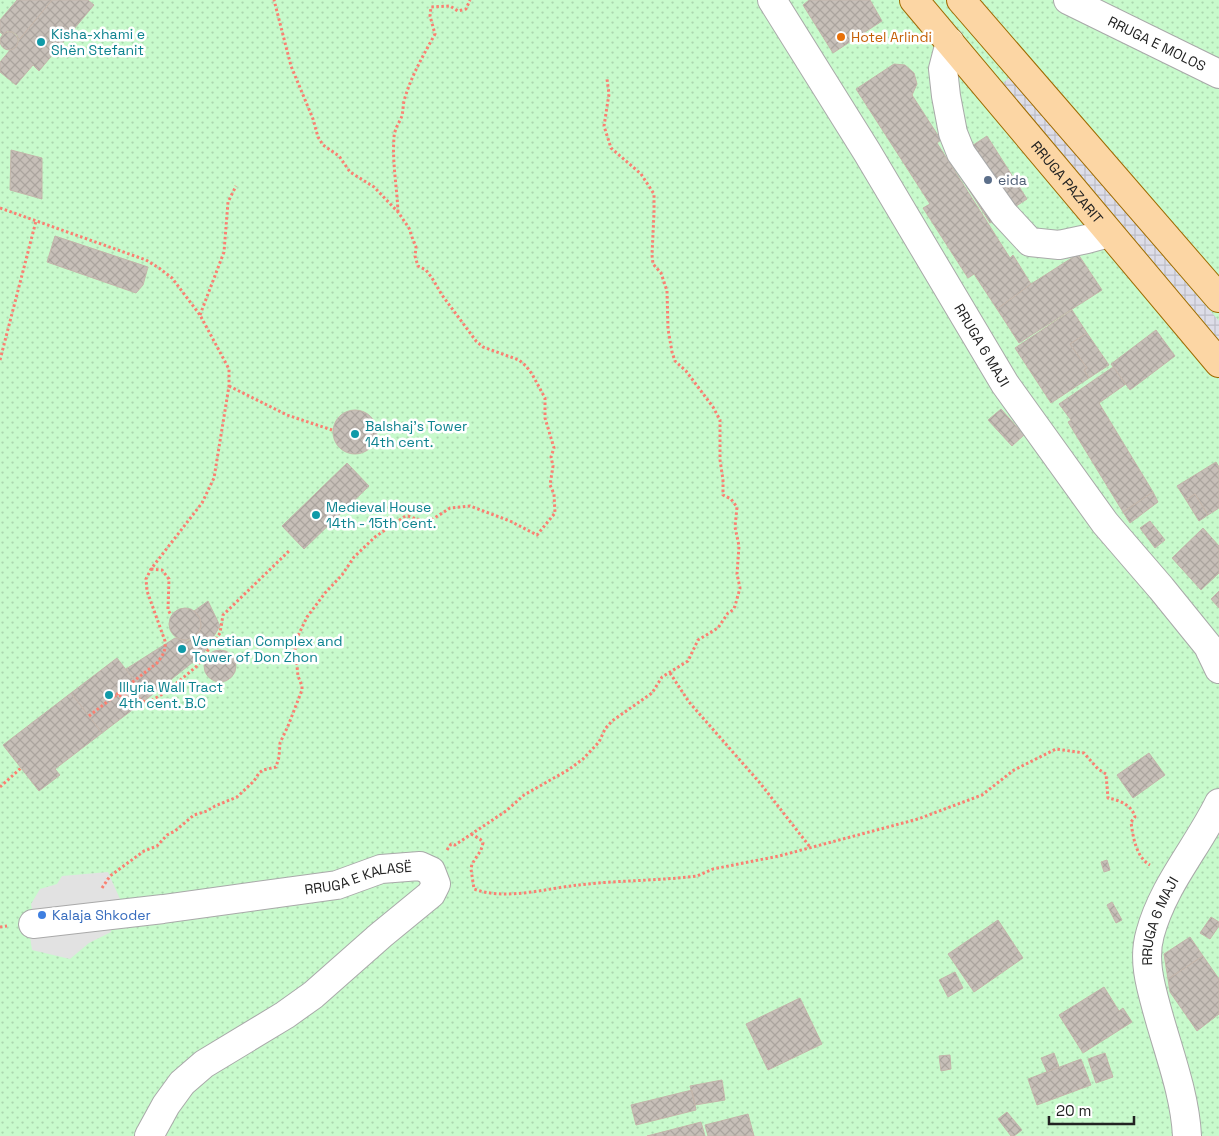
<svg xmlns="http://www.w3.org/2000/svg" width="1219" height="1136" font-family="'Space Grotesk',sans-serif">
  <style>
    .park { fill: url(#park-dots) }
    .parking { fill: #e2e2e2 }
    .plaza { fill: url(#plaza-grid) }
    .building { fill: url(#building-cross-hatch); stroke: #c4b6ab }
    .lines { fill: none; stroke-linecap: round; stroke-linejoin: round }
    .minor-casing { stroke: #a9a9a9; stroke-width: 30 }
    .major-casing { stroke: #a06b00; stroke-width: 30 }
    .path { stroke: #fa8072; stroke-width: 3; stroke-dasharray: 2.5 2.5; stroke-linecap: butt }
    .minor { stroke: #fff; stroke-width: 28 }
    .major { stroke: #fcd6a4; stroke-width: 28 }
    .food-dot { fill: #e8710a; stroke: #fff; stroke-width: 2 }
    .culture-dot { fill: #0f9aa8; stroke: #fff; stroke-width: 2 }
    .service-dot { fill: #5c6f8a; stroke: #fff; stroke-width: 2 }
    .shop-dot { fill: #3f7fe0; stroke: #fff; stroke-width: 2 }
    .labels { text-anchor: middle; stroke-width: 5; stroke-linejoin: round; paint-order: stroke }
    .culture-label { font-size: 14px; fill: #0d838f; stroke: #fff; text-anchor: start }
    .food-label { font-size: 14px; fill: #c56008; stroke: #fff; text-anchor: start }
    .street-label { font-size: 14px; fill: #222; stroke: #fff }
    .service-label { font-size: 14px; fill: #4e5e75; stroke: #fff; text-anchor: start }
    .shop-label { font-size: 14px; fill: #366cbe; stroke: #fff; text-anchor: start }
  </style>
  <defs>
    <pattern id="park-dots" width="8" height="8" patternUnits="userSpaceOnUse" patternTransform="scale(1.25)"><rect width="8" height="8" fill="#c8facc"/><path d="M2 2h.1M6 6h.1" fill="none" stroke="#acd6af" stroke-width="1.8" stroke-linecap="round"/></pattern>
    <pattern id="plaza-grid" width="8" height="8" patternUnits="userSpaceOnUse" patternTransform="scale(1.25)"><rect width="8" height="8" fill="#dddde8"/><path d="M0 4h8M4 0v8" fill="none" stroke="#bdbdc7"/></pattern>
    <pattern id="building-cross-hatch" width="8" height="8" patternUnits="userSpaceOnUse" patternTransform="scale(1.25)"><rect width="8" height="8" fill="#c7bfb8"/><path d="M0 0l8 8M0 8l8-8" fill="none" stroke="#aba49e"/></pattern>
  </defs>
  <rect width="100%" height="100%" fill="#f2efe9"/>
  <path class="park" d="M0 0H1219V1136H0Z"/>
  <path class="parking" d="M108 872 120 899 110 924 111 932 89 943 70 959 32 950 27 917 33 915 31 904 40 889 57 884 62 876Z"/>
  <path class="plaza" d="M1011 76 1091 172 1219 321V340L1003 83Z"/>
  <path class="building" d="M17 0H52L19 40 17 35 13 32 7 31 3 35 0 32V20Z
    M52 0H88L94 5 39 71 33 65 16 85 0 72V62L10 50 15 48 19 40Z
    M809 0H870L882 21 833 53 803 5Z
    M0 41a9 9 0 1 1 18 0a9 9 0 1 1-18 0Z
    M894 64 905 65 914 73 917 84 912 95 941 140 937 143 1010 258 1013 255 1031 284 997 309 974 274 968 278 923 208 930 204 856 89Z
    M987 136 1027 199 990 223 950 160Z
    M11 150 42 158V199L10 190Z
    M55 236 148 267 143 285 136 293 47 262Z
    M1078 254 1102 290 1019 343 997 309 1031 284Z
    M1072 310 1087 333 1070 344 1087 368 1084 370 1089 378 1051 403 1015 348Z
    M1156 330 1175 356 1130 390 1111 364Z
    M1087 333 1109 365 1089 378 1084 370 1087 368 1070 344Z
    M1113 367 1126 384 1099 403 1153 492 1123 512 1068 422 1071 420 1059 404Z
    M1001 409 1024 435 1012 446 988 420Z
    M333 432a22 22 0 1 1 44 0a22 22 0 1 1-44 0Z
    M1216 462 1219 467V508L1208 515 1195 494 1186 500 1177 486Z
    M347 463 369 486 304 549 282 526Z
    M1153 492 1158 502 1130 523 1123 512Z
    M1195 494 1208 515 1199 521 1186 500Z
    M1150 521 1165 540 1155 548 1140 528Z
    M1203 528 1219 546V573L1201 590 1172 558Z
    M1219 591V608L1211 599Z
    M208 601 220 626 203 654 148 698 126 669 175 638 188 641 195 637 200 630 201 626 200 618 194 611Z
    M169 624a16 16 0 1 1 32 0a16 16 0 1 1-32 0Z
    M204 666a16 16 0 1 1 32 0a16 16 0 1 1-32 0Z
    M117 658 148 698 102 733 71 693Z
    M71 693 102 733 55 769 60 775 39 791 3 745Z
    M1149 753 1165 775 1133 798 1117 775Z
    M1107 860 1110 870 1104 872 1101 862Z
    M1112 902 1122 920 1116 923 1107 905Z
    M1211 917 1219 922V926L1210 939 1200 933Z
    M998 920 1023 958 974 992 948 954Z
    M1190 937 1203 956 1168 979 1164 954Z
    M1203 956 1219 979V1014L1197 1031 1170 992 1168 979Z
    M955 972 963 988 948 997 939 980Z
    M1104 987 1119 1011 1123 1008 1132 1022 1083 1053 1059 1015Z
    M800 998 822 1044 768 1070 746 1024Z
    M1054 1053 1059 1067 1047 1072 1041 1058Z
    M1105 1053 1113 1077 1096 1083 1088 1059Z
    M950 1055 951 1069 941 1071 939 1056Z
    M1081 1059 1091 1085 1037 1105 1028 1079Z
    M722 1080 725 1100 695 1105 690 1086Z
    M692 1090 696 1110 636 1125 631 1105Z
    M1007 1112 1022 1130 1014 1136H1011L998 1119Z
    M748 1114 754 1136H708L705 1125Z
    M701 1122 705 1136H647Z"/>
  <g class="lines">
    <g class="minor-casing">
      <g id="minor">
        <path id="s1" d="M772 0 867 152 1005 384 1105 523 1161 588 1208 646 1219 669"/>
        <path id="s2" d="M1068 0 1219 74"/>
        <path d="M950 42 943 69 946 96 953 133 961 153 1004 214 1030 242 1059 245 1087 239 1109 233"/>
        <path id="s3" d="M33 924 163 909 337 885 381 869 420 866 431 871 436 884 431 894 381 935 313 995 285 1015 204 1064 182 1083 166 1105 149 1136"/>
        <path id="s4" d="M1187 1136C1185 1096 1170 1056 1159 1017 1152 991 1142 962 1150 934 1163 885 1197 848 1219 803"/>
      </g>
    </g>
    <g class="major-casing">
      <g id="major">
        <path id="s5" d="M914 0 1219 363"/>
        <path d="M961 0 1219 298"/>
      </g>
    </g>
    <path class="path" d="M0 208 146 260 159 268 172 278 200 315 229 369V386L214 478 202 503 151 569 146 579 147 591 165 641C166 651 163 655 157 663L89 716
      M398 212C397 187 392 162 394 138 394 130 399 123 402 116 403 111 403 106 404 101 411 76 423 56 435 34L430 16 431 7 450 6 458 11 466 9 470 0
      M200 315 224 252 228 202 236 186
      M0 360 36 221
      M229 386 287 415 332 430
      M151 569 162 570 169 579 168 610 171 615
      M670 673 689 702 760 783 810 847
      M114 696 131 695 147 703 166 692 197 666 220 633 223 615 289 551
      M0 787 21 768
      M471 834 480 839 483 843 481 850 472 864 471 869 474 889C506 901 547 888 579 885 619 880 658 881 697 876L713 869 779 856 918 819 982 795 1014 770 1056 749 1084 753 1098 769 1106 774 1108 798C1119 800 1132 805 1135 817L1131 822C1133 837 1136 857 1150 865
      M447 850 451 844 455 845 506 811 524 795 568 770 583 759 599 742 605 729 612 721 652 693 662 677 688 661 698 640 718 628 728 613 733 610 735 606 740 588 737 574 739 546 735 527 737 507 731 499 723 495V480L720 460V420L713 407 686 371 675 361 672 352 668 329 667 291 661 273 653 264 652 255 654 213V194L641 174 611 148 604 126 609 94 607 79
      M102 888 110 876 144 851 157 846 167 835 175 831 194 815 207 811 215 806 237 797 254 781 259 773 263 770 276 767 279 757 280 743 288 726 302 690V686L298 676 295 647 297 638 307 617 325 593 342 575 354 557 375 537 404 517 408 516 425 522 430 521 450 508 470 506 510 521 537 535 555 513 554 494 550 485 553 466 551 457 554 448 545 418V398L532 374 526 366 519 360 483 347 476 341 442 295 432 278 426 270 418 266 415 256 416 247 412 237 409 228 398 212 374 187 350 172 339 156 323 145 318 137 313 119 291 66 274 0
      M0 927 7 926"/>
    <use href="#minor" class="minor"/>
    <use href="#major" class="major"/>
  </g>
  <circle class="food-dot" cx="841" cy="37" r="5"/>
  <g class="culture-dot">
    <circle cx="41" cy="42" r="5"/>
    <circle cx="355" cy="434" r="5"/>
    <circle cx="316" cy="515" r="5"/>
    <circle cx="182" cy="649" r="5"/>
    <circle cx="109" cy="695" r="5"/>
  </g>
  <circle class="service-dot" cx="988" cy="180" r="5"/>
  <circle class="shop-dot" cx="42" cy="915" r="5"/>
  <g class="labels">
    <g class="culture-label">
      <text x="51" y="39">Kisha-xhami e<tspan x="51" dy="16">Shën Stefanit</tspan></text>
      <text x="365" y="431">Balshaj's Tower<tspan x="365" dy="16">14th cent.</tspan></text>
      <text x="326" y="512">Medieval House<tspan x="326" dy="16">14th - 15th cent.</tspan></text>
      <text x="192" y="646">Venetian Complex and<tspan x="192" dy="16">Tower of Don Zhon</tspan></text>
      <text x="119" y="692">Illyria Wall Tract<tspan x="119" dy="16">4th cent. B.C</tspan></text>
    </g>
    <g class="food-label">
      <text x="851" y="42">Hotel Arlindi</text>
    </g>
    <g class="street-label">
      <text dy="5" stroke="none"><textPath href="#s2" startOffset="99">RRUGA E MOLOS</textPath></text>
      <text dy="5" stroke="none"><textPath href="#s5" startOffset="238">RRUGA PAZARIT</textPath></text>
      <text dy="5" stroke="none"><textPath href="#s1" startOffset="404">RRUGA 6 MAJI</textPath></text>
      <text dy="5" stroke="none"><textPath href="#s3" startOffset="329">RRUGA E KALASË</textPath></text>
      <text dy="5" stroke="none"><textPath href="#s4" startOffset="222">RRUGA 6 MAJI</textPath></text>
    </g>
    <g class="service-label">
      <text x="998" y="185">eida</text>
    </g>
    <g class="shop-label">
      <text x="52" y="920">Kalaja Shkoder</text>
    </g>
  </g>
  <path d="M1049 1116v8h85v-8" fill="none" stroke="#222222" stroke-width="2.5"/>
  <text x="1056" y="1116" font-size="15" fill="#222222" stroke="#ffffff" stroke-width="4" paint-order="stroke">20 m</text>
</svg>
